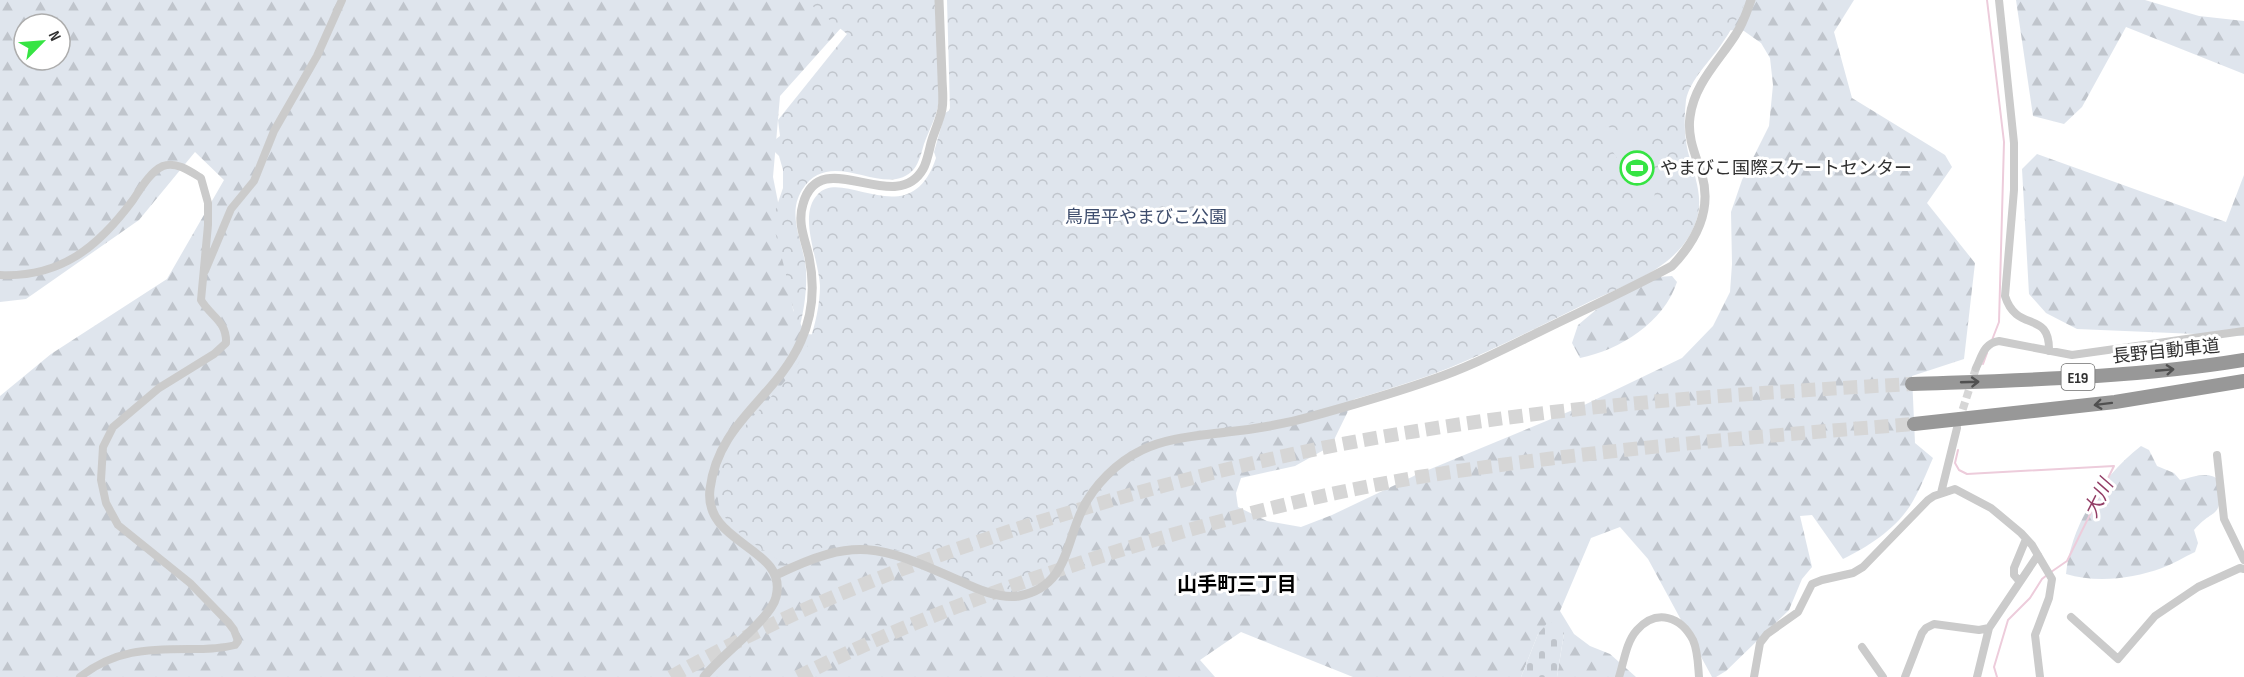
<svg xmlns="http://www.w3.org/2000/svg" width="2244" height="677" font-family="'Sofia Sans Condensed','Noto Sans JP',sans-serif">
  <style>
    .forest { fill: url(#forest-firs); fill-rule: evenodd }
    .cemetery { fill: url(#cemetery-stones) }
    .park { fill: url(#park-crowns) }
    .pitch { fill: #dfe5ed }
    .lines { fill: none; stroke-linecap: round; stroke-linejoin: round }
    .stream { stroke: #edccdb; stroke-width: 2 }
    .minor-tunnel { stroke: #d6d6d6; stroke-width: 8; stroke-dasharray: 8 4; stroke-linecap: butt }
    .motorway-tunnel { stroke: #d6d6d6; stroke-width: 14; stroke-dasharray: 14 7; stroke-linecap: butt }
    .minor { stroke: #cbcbcb; stroke-width: 8 }
    .tertiary { stroke: #cbcbcb; stroke-width: 9 }
    .motorway { stroke: #989898; stroke-width: 14 }
    .oneway { stroke: #505050 }
    .labels { text-anchor: middle; stroke-width: 6; stroke-linejoin: round; paint-order: stroke }
    .shield { fill: #fff; stroke: #6f6f6f; stroke-width: 1.5 }
    .shield-label { font-size: 16px; font-weight: bold; fill: #313131 }
    .poi-label { font-size: 18px; fill: #313131; stroke: #fff; text-anchor: start }
    .park-label { font-size: 18px; fill: #3e4d6d; stroke: #fff }
    .street-label { font-size: 18px; fill: #313131; stroke: #fff }
    .water-label { font-size: 20px; font-style: italic; fill: #933e66; stroke: #fff }
    .neighbourhood-label { font-size: 20px; font-weight: bold; fill: #000; stroke: #fff }
  </style>
  <defs>
    <pattern id="forest-firs" width="22" height="20" patternUnits="userSpaceOnUse" patternTransform="scale(1.5)"><rect width="22" height="20" fill="#dfe5ed"/><path d="M5 1l3.5 6h-7zM16 11l3.5 6h-7z" fill="#c0c5cc"/></pattern>
    <pattern id="cemetery-stones" width="16" height="16" patternUnits="userSpaceOnUse" patternTransform="scale(1.5)"><rect width="16" height="16" fill="#dfe5ed"/><path d="M2 7V4a2 2 0 0 1 4 0v3zM10 15v-3a2 2 0 0 1 4 0v3z" fill="#c0c5cc"/></pattern>
    <pattern id="park-crowns" width="20" height="18" patternUnits="userSpaceOnUse" patternTransform="scale(1.5)"><rect width="20" height="18" fill="#dfe5ed"/><path d="M2 6a3 3 0 1 1 6 0M12 15a3 3 0 1 1 6 0" fill="none" stroke="#c0c5cc"/></pattern>
  </defs>
  <rect width="100%" height="100%" fill="#fff"/>
  <path class="forest" d="M0 0H861L858 9 780 96 773 177 788 252 793 310 806 334 819 335 912 312 970 0H1854L1834 32 1852 98 1945 155 1952 167 1927 203 1975 263 1964 359 1912 376 1915 443 1933 458C1926 474 1919 492 1910 506 1895 529 1868 547 1843 559L1812 515 1800 516 1812 567 1802 579 1789 610 1726 671 1716 677H1712L1648 559 1620 527 1591 538 1560 611 1574 634 1590 646 1610 654 1636 677H1557L1564 633 1538 634 1521 677H1353L1241 632 1200 660 1215 677H0V396L51 354 167 279 224 180 195 152 139 220 26 299 0 302ZM24 24H60V60H24ZM1712 29 1744 31 1761 43 1770 58 1773 85 1769 126 1742 180 1731 212 1732 264 1730 292 1713 326 1682 358 1580 407 1416 475 1332 515 1301 527 1267 521 1238 507 1236 493 1241 478 1295 466 1331 446 1372 362Z
    M2016 0H2145L2199 16 2244 21V74L2126 27 2082 107 2064 124 2033 116Z
    M2037 154 2226 222 2244 175V336L2077 329 2046 313 2029 294 2022 169Z
    M1672 276 1677 282C1664 322 1620 350 1580 358L1572 343 1578 325 1610 298 1658 277Z
    M2141 446 2149 450 2157 466 2174 473 2180 480C2195 477 2208 470 2220 481 2221 522 2216 505 2194 530L2198 543 2195 552C2184 557 2173 564 2162 568 2132 579 2096 583 2066 574 2071 525 2102 476 2141 446Z"/>
  <path class="cemetery" d="M1549 621 1564 633 1557 677H1521L1538 634Z"/>
  <path class="park" d="M805 0H935C936 31 941 70 939 100 938 114 929 130 924 144 922 151 919 163 914 169 886 202 831 143 802 190 786 216 804 243 806 270 807 291 804 312 798 333L793 325 794 313 785 270 772 220 783 188V170L779 156 768 145 780 136 778 120 847 34Z
    M947 0H1746C1739 16 1731 31 1721 45 1710 61 1690 80 1686 100 1684 117 1684 135 1688 152 1696 181 1707 204 1691 233 1671 271 1622 286 1585 304 1540 326 1495 349 1449 368 1395 389 1337 405 1281 417 1255 423 1229 427 1204 430 1182 433 1161 434 1140 444 1118 455 1096 475 1084 497 1065 529 1063 579 1020 588 1002 592 986 585 970 579 922 560 880 534 827 546 813 550 798 558 785 564 764 549 721 528 718 500 710 434 787 399 809 343 815 326 820 304 820 286 819 259 797 215 818 194 844 167 910 236 936 158L934 152 945 113 950 110Z"/>
  <path class="pitch" d="M1596 125C1638 127 1665 173 1651 212Z"/>
  <g class="lines">
    <path class="stream" d="M1987 0 2004 142 1999 322 1992 340
      M1983 364 1987 353
      M1958 450 1955 463 1959 470 1967 474 2114 466 2067 561 2051 572
      M1997 677 1994 667 2008 620 2030 598 2042 579 2047 575"/>
    <path class="minor-tunnel" d="M1959 421 1976 368"/>
    <path class="motorway-tunnel" d="M671 677C794 607 924 557 1058 516 1176 480 1295 450 1417 431 1581 404 1746 393 1912 384
      M798 677C896 627 1000 588 1105 555 1207 523 1313 495 1419 477 1583 451 1749 437 1914 424"/>
    <path class="minor" d="M1999 0 2014 143V190L2005 296C2017 334 2050 309 2049 351
      M205 271 231 209 254 181 274 131 317 56 342 0
      M0 275C61 278 99 246 133 200 141 188 150 172 163 166 176 161 190 171 201 178L208 203V225L201 300C211 317 227 321 226 343L214 354 159 388 113 427 103 447 101 480 106 503 118 525 190 583 228 622 234 630 238 641 235 645C220 649 205 649 189 649 147 649 114 650 80 677
      M1976 368C1982 356 1984 343 1999 341L2072 355 2244 331
      M2217 455 2224 519 2244 560
      M1941 493 1957 428
      M2020 582 2014 575V568L2026 539
      M2071 617 2118 659 2155 616 2198 587 2240 568 2244 569
      M1862 647 1883 677
      M1619 677C1624 662 1626 642 1637 630 1657 608 1681 617 1693 640 1698 651 1698 665 1699 677
      M1754 677 1760 643 1767 634 1798 612 1812 584 1822 580 1853 573 1863 567 1928 500 1934 496 1955 489 1991 508 2021 533 2032 545 2052 579 2049 598 2035 635 2040 677
      M1905 677 1922 633 1926 628 1934 624 1979 630 1989 628
      M1977 677 1989 628 2038 555"/>
    <path class="tertiary" d="M776 575C858 535 880 546 960 581 977 589 999 599 1019 596 1067 587 1065 545 1082 510 1094 485 1117 462 1142 450 1168 437 1199 436 1227 432 1256 429 1285 424 1313 416 1352 405 1392 394 1431 380 1470 367 1506 348 1543 330 1586 309 1630 289 1672 266 1696 241 1712 210 1702 175 1696 156 1687 138 1690 117 1694 84 1719 61 1736 34 1743 24 1747 11 1751 0
      M704 677C720 656 771 619 776 597 789 547 703 545 710 489 718 422 776 398 801 341 813 314 815 286 809 257 805 239 797 223 803 204 820 142 895 218 923 169 927 162 929 151 931 143 934 132 940 120 942 109 944 99 942 87 942 77 941 51 940 26 939 0"/>
    <path class="motorway" d="M1912 384C2023 380 2134 378 2244 360
      M1914 424 2115 402 2244 381"/>
  </g>
  <defs><path id="oneway-shaft" d="M-6 0H5M1.5-3L5.5 0L1.5 3" fill="none" stroke-width="1.6" stroke-linecap="round" stroke-linejoin="round" transform="scale(1.5)"/></defs>
  <g class="oneway">
    <use href="#oneway-shaft" transform="translate(2165 370) rotate(-5)"/>
    <use href="#oneway-shaft" transform="translate(1970 382) rotate(-2)"/>
    <use href="#oneway-shaft" transform="translate(2103 404) rotate(173)"/>
  </g>
  <defs>
    <g id="stadium-ring" transform="scale(1.725)"><circle r="9.5" fill="#fff" stroke="#36e443" stroke-width="1.5"/><path d="M0-5a6.5 5 0 1 0 0 10a6.5 5 0 1 0 0-10ZM-3.5-1.8h7v3.6h-7Z" fill="#36e443"/></g>
  </defs>
  <g fill-rule="evenodd">
    <use href="#stadium-ring" x="1637" y="168"/>
  </g>
  <g class="labels">
    <rect class="shield" x="2061.5" y="364" width="33" height="26" rx="4.5"/>
    <g class="shield-label">
      <text x="2078" y="383">E19</text>
    </g>
    <g class="poi-label">
      <text x="1660" y="174">やまびこ国際スケートセンター</text>
    </g>
    <g class="park-label">
      <text x="1146" y="223">鳥居平やまびこ公園</text>
    </g>
    <g class="street-label">
      <text transform="translate(2166 351) rotate(-6)" y="6">長野自動車道</text>
    </g>
    <g class="water-label">
      <text transform="translate(2098 498) rotate(-63)" y="7">大川</text>
    </g>
    <g class="neighbourhood-label">
      <text x="1237" y="591">山手町三丁目</text>
    </g>
  </g>
  <g transform="translate(42 42) rotate(65)"><circle r="28" fill="#ffffff" stroke="#adadad" stroke-width="1.5"/>
  <path d="M0-4.5L10 22L0 15L-10 22Z" fill="#36e443"/>
  <text y="-9" font-size="16" font-weight="bold" text-anchor="middle" fill="#313131">N</text>
  </g>
</svg>
